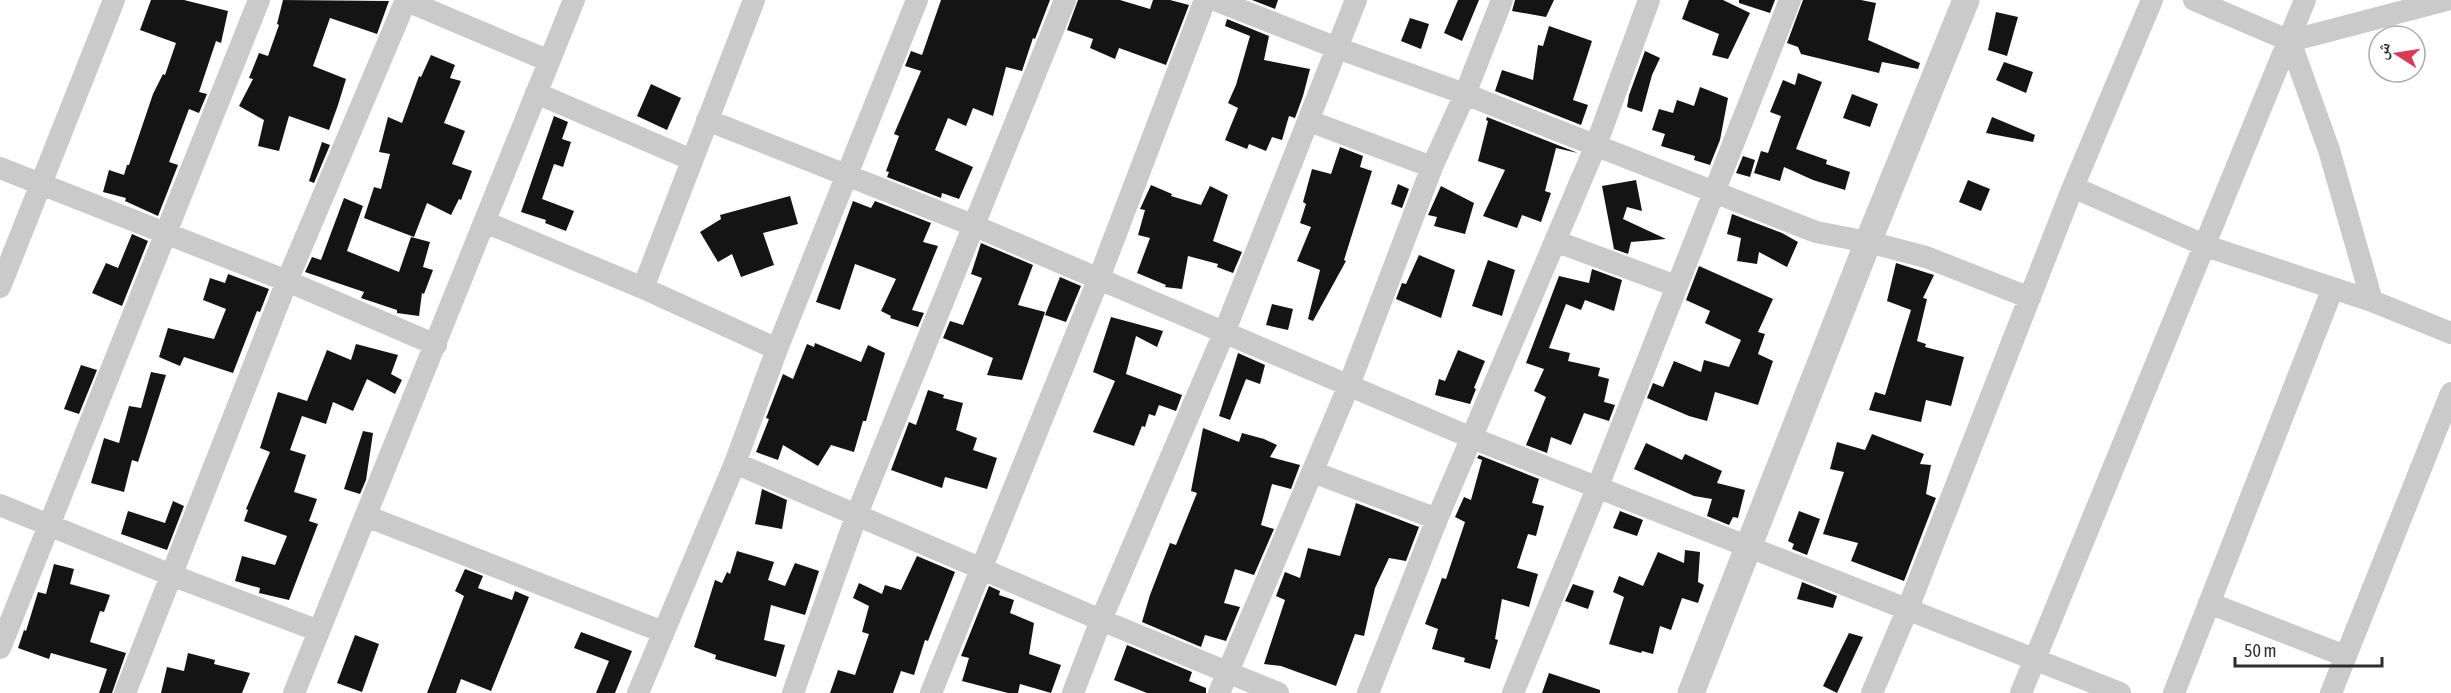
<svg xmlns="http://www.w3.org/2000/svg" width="2451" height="693" font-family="'Asap Condensed','Noto Naskh Arabic',sans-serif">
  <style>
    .building { fill: #141414 }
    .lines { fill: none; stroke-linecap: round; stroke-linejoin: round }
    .minor { stroke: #cacaca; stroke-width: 22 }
    .tertiary { stroke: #cacaca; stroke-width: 27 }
  </style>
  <rect width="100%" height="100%" fill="#fff"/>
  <path class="building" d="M151 0H184L228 11 221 43 216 41 199 92 207 94 199 113 189 109 169 162 178 165 158 216 125 201 126 198 103 192 109 170 124 175 127 165H129L153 94 163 74 165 75 176 43 140 30Z
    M283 0 389 1 377 34 330 18 313 66 346 79 338 105 329 130 289 116 279 151 258 146 264 120 239 106 253 79 249 78 259 53 268 56 279 25 277 24Z
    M941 0H1050L1035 39 1033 38 1022 71 1006 67 993 116 973 108 966 126 948 118 935 150 973 167 959 199 942 193 941 198 887 177 889 172 886 171 899 136 894 134 921 71 905 66 911 51 922 55Z
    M1078 0H1120L1150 9 1153 0H1170L1189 5 1166 65 1119 48 1115 59 1090 48 1093 39 1067 30Z
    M1252 0H1278L1275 9Z
    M1458 0H1479L1462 41 1444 33Z
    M1515 0H1554L1546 17 1512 11Z
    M1689 0H1723L1750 13 1728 59 1712 55 1719 34 1682 19Z
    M1739 0H1775L1770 13 1739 3Z
    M1803 0H1861L1876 3 1868 40 1920 63 1918 69 1882 62 1879 73 1801 54 1798 47 1787 43Z
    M1996 12 2018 17 2007 56 1988 50Z
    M1410 18 1429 24 1421 49 1401 41Z
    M1227 19 1269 36 1264 60 1310 69 1303 96 1295 118 1289 116 1282 140 1272 137 1266 151 1249 144 1247 149 1225 140 1238 108 1228 103 1236 85 1250 36 1225 26Z
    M1549 26 1592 41 1573 100 1588 105 1581 125 1495 91 1502 70 1533 80 1538 45 1543 46Z
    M1645 51 1660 58 1652 75 1642 112 1627 107 1629 95Z
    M431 55 455 65 450 78 461 81 444 123 465 131 452 164 472 171 461 200 459 199 451 215 427 203 414 237 364 218 374 187 381 189 390 154 379 152 388 117 402 123 419 76 421 77Z
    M2004 62 2033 72 2026 93 1996 80Z
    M1798 73 1822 82 1796 149 1827 160 1826 164 1850 172 1845 190 1813 180 1784 167 1780 181 1754 173 1761 151 1768 153 1781 116 1770 112 1783 80 1795 85Z
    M651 84 681 98 667 130 637 116Z
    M1700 87 1728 98 1720 140 1710 165 1694 160 1695 156 1661 146 1665 134 1652 130 1659 109 1673 113 1677 100 1694 106Z
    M1852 94 1878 104 1870 127 1843 118Z
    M554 116 568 122 562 139 571 142 563 167 554 164 542 199 574 211 566 231 545 223 546 220 521 212Z
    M1487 117 1578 153 1556 148 1545 191 1551 193 1541 222 1522 215 1517 228 1483 216 1505 170 1478 161 1488 121 1486 120Z
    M1992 117 2035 135 2033 142 1986 133Z
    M322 142 330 145 314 183 309 181Z
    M1340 147 1363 156 1360 167 1372 171 1344 260 1346 261 1313 321 1308 319 1320 270 1297 261 1311 227 1300 223 1306 204 1303 202 1312 169 1331 174Z
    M1743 156 1755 160 1750 177 1736 173Z
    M1636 180 1642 211 1627 207 1623 219 1666 239 1631 242 1628 254 1614 249 1602 186Z
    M1968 180 1990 189 1981 211 1959 202Z
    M1398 184 1409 189 1402 208 1391 204Z
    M1151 185 1172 194 1171 196 1201 205 1210 186 1228 195 1213 241 1242 252 1233 273 1217 267 1218 264 1188 256 1182 289 1165 287 1166 285 1137 273 1150 238 1138 235 1145 210 1140 209Z
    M1441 186 1474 203 1465 234 1434 226 1437 217 1428 215Z
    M790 196 798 224 763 233 774 265 741 277 732 254 718 262 700 232 721 219 720 215Z
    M344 198 363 206 347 251 399 272 411 237 430 242 423 267 433 270 424 294 422 293 419 316 397 313V310L361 298 364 292 305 272 312 257 321 260Z
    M853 201 871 208 875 201 931 223 923 242 938 246 912 310 924 313 918 327 890 318 891 316 881 311 896 279 855 264 840 310 816 302Z
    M1732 214 1782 233 1798 242 1787 267 1759 252 1757 264 1737 261 1741 238 1727 234Z
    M132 234 148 241 122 306 92 293 106 263 118 268Z
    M981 243 1033 265 1018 305 1045 312 1022 380 987 375 993 358 943 338 950 321 963 325 982 278 971 274Z
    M1419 255 1455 270 1441 318 1396 299 1402 283 1406 284Z
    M1488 260 1515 270 1502 316 1472 306Z
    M1896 263 1934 275 1923 298 1927 299 1917 341 1926 344 1925 347 1964 357 1951 406 1926 400 1921 422 1869 410 1875 392 1885 395 1911 310 1887 301Z
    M1699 266 1773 299 1758 332 1765 334 1758 354 1773 361 1758 405 1715 392 1707 421 1689 416 1647 398 1653 383 1663 387 1674 361 1701 372 1704 360 1729 367 1741 340 1705 323 1710 311 1686 300Z
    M1592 269 1622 280 1614 311 1585 300 1581 310 1566 304 1549 348 1570 353 1568 361 1600 368 1598 376 1609 379 1604 402 1615 405 1609 421 1584 413 1571 445 1551 437 1547 453 1526 445 1546 397 1534 391 1544 369 1526 363 1559 276 1589 283Z
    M228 274 269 289 260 312 257 311 233 373 184 357 180 366 159 357 168 328 214 339 226 309 203 300 210 278 225 283Z
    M1060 277 1081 286 1066 322 1045 315Z
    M1272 304 1293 309 1288 330 1266 325Z
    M1111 317 1163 331 1157 347 1136 336 1126 374 1182 395 1176 411 1159 405 1155 416 1149 414 1145 427 1142 426 1134 446 1093 432 1115 381 1093 372Z
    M815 343 861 362 868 345 885 353 866 421H863L854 452 831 445 818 466 783 445 778 460 756 452 769 419 766 418 783 374 793 379 807 344 814 347Z
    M356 344 398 355 391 374 402 380 395 394 367 379 353 411 333 402 326 424 302 416 290 450 306 455 294 492 317 499 309 521 318 524 289 600 259 593 260 588 235 581 242 556 275 565 287 536 244 521 248 510 246 509 270 452 260 448 278 392 307 401 327 350 351 360Z
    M1458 350 1485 361 1474 388 1476 389 1470 404 1435 395 1439 379 1445 381Z
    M1238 353 1265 365 1260 384 1246 379 1230 420 1219 416Z
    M81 365 97 370 79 414 64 409Z
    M151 372 166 375 138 462 132 460 124 492 91 483 104 438 119 443 129 406 141 408Z
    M928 390 944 395 943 398 963 403 956 430 977 438 973 450 997 458 987 489 945 477 942 488 891 470 909 422 916 425Z
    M1203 428 1239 442 1242 433 1264 439 1277 445 1270 457 1300 465 1291 489 1272 484 1261 525 1274 529 1254 575 1235 569 1224 603 1240 607 1226 641 1205 635 1201 647 1142 622 1150 595 1170 543 1176 545 1197 493 1191 491Z
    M363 431 373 433 366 480 360 494 344 489Z
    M1872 434 1924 454 1920 464 1931 465 1926 494 1936 498 1904 581 1851 561 1858 543 1823 534 1844 472 1830 469 1837 442 1865 450Z
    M1646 443 1682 460 1685 454 1722 471 1717 483 1745 490 1738 518 1733 517 1729 525 1707 516 1712 499 1694 496 1634 469Z
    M1479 455 1539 479 1532 503 1544 506 1536 536 1528 534 1517 568 1538 574 1529 607 1502 599 1495 639 1498 640 1490 669 1464 662 1465 658 1432 649 1438 629 1425 624 1442 578 1446 579 1465 522 1455 517 1464 497 1471 500 1482 460 1477 458Z
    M762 489 787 500 782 529 755 524Z
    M173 501 184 506 167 550 121 534 128 511 165 523Z
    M1356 503 1419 527 1406 561 1389 558 1375 588 1364 636 1355 634 1336 686 1281 666 1264 664 1285 600 1276 596 1285 572 1300 578 1308 548 1340 556Z
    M1620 511 1643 520 1637 536 1613 528Z
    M1799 511 1820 519 1807 555 1792 549 1794 544 1788 541Z
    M1685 550 1700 552 1698 582 1704 585 1698 603 1682 598 1671 630 1660 626 1653 654 1642 651 1641 653 1609 644 1624 597 1613 592 1619 576 1643 586 1658 552 1684 563Z
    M737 551 774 562 768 580 785 586 795 563 819 571 805 615 771 605 764 640 785 645 776 677 715 659 716 655 694 647 715 580 722 583 727 572 730 574Z
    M917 556 955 572 928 641 925 640 914 675 901 671 893 693H830L838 670 855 675 869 634 862 632 869 606 853 598 859 583 882 594 885 585 901 590Z
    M54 564 74 569 70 584 110 595 104 612 100 611 90 642 126 653 112 693H99L107 669 51 653 49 659 18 648 24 630 26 631 38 592 46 594Z
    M465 569 483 576 478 588 512 600 515 591 529 597 491 691 461 679 456 693H427L464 596 455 591Z
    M1802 582 1837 596 1833 608 1797 599Z
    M1573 584 1594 591 1588 609 1565 601Z
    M989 586 1000 591 999 595 1014 600 1010 613 1034 623 1029 654 1061 665 1051 693 1020 684 1018 693H1008L962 681 969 658 961 656Z
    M581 632 632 651 615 693H596L609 661 574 648Z
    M1849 633 1863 637 1837 693 1823 686Z
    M355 635 379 644 362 692 337 683Z
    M1127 645 1192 672 1189 681 1206 688V693H1147L1114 680Z
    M188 653 215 660 214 664 250 673 242 693H161L167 667 184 671Z
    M1549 673 1600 690V693H1542Z"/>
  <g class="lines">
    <path class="minor" d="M405 0 549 61
      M1215 0 1337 48 1465 94 1816 232 1868 242 1926 257 2030 298
      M2194 0 2290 41 2446 0
      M2290 41 2329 150 2372 301
      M536 93 692 160
      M707 120 975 226 1472 438 2120 693
      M1309 121 1432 167
      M0 168 287 281 436 345
      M2073 187 2206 246 2372 301 2451 333
      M485 222 643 288 777 349
      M1555 241 1676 286
      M0 287 114 0
      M643 288 754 0
      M735 463 1101 620 1278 693
      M1313 472 1437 519
      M0 505 171 575 319 631
      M366 516 663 632
      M2209 603 2345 656
      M0 648 259 0
      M125 693 287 281 406 0
      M294 693 574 0
      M638 693 735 463 777 349 917 0
      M793 693 857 514 1065 0
      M931 693 1099 278 1205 0
      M1073 693 1101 620 1224 333 1356 0
      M1219 693 1349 385 1432 167 1465 94 1502 0
      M1368 693 1437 519 1596 145 1649 0
      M1513 693 1598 486 1790 0
      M1872 693 1908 608 2073 187 2152 0
      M2021 693 2305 0
      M2174 693 2333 288
      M2331 693 2451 393"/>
    <path class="tertiary" d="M1691 693 1868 242 1966 0"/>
  </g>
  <g transform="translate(2397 54) rotate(282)"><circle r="28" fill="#ffffff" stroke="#ababab" stroke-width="1.5"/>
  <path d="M0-4.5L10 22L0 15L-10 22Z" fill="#d73c54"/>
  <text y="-9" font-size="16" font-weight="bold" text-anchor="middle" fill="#2d2d2d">ش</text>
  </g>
  <path d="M2235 657v9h147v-9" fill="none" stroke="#2d2d2d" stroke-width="3"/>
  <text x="2244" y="657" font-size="18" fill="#2d2d2d" stroke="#ffffff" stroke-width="4.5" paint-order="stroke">50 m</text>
</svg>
